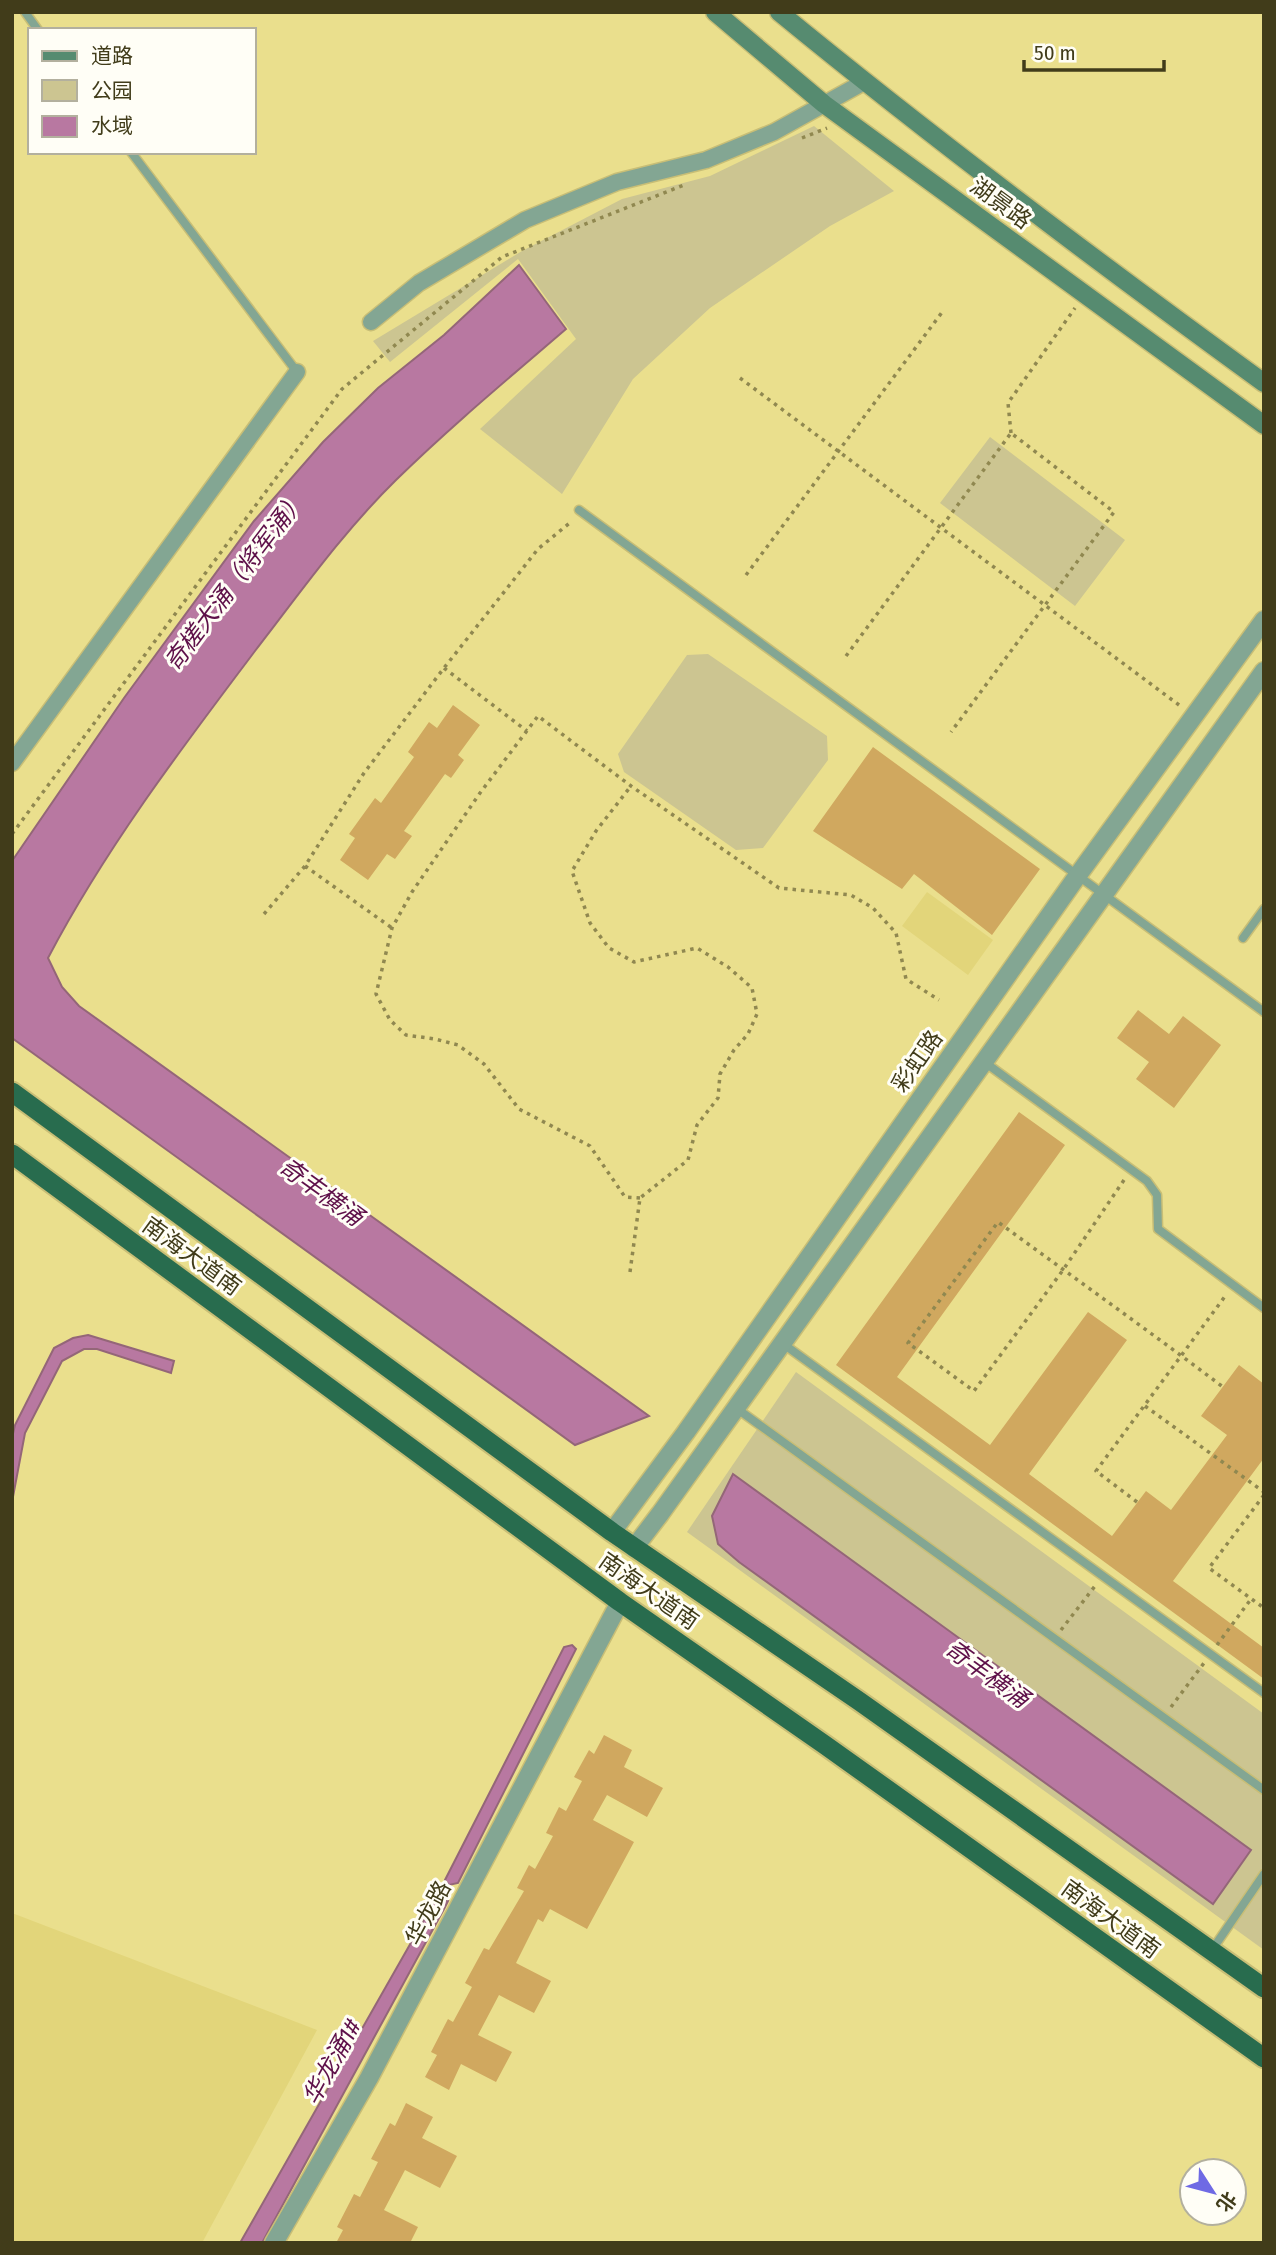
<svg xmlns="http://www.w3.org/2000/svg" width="1276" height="2255" font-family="'Fira Sans Condensed','Noto Sans SC',sans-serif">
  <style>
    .built { fill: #e2d57a }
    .green { fill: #ccc591 }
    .water { fill: #b878a1; stroke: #946678; stroke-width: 2 }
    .building { fill: #d0a85f }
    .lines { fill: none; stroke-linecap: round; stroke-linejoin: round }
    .service-casing { stroke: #c8be76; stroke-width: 11 }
    .minor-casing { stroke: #c8be76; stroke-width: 19 }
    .tertiary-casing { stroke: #c8be76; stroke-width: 21 }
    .secondary-casing { stroke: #c8be76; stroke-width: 21 }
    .trunk-casing { stroke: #c8be76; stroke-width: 23 }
    .path { stroke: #908850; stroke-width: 3.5; stroke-dasharray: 3.5 5; stroke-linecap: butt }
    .service { stroke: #83a693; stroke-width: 8 }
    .minor { stroke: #83a693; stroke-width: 16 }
    .tertiary { stroke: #83a693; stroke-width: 18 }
    .secondary { stroke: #568b70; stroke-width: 18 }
    .trunk { stroke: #286c4e; stroke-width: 19 }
    .labels { text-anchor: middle; stroke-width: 6; stroke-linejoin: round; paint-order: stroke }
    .street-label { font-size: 23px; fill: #413c1a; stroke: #fffef6 }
    .water-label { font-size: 24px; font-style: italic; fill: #5e1049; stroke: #fffef6 }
  </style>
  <rect width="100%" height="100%" fill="#eadf8d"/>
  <path class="built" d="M927 892 993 940 968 975 902 926Z
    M12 1913 317 2030 202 2243H12Z"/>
  <path class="green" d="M814 126 894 191 830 226 710 308 633 379 562 494 480 429 576 339 518 259 390 362 373 341 522 251 622 199 710 176Z
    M990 437 1125 540 1075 606 940 503Z
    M708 654 827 736 828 760 763 848 736 850 624 772 618 754 687 655Z
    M796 1372 1264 1714V1950L687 1532Z"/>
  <path class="water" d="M519 265 566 329C509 378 450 427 396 480 343 532 300 593 255 651 181 749 105 849 48 958L62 987 79 1006 649 1416 575 1445 12 1038V861L124 698 254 521 323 442 378 388 444 335Z
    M88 1335 174 1361 171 1373 97 1349H84L62 1361 25 1433 12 1502V1438L15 1425 54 1348 73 1338Z
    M733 1474 1251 1850 1213 1904 739 1562 718 1544 712 1516Z
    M572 1645 576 1649 458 1883 449 1885 445 1880 564 1647Z
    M437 1897 448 1901 444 1909 262 2243H240Z"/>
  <path class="building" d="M453 705 480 725 458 755 464 760 451 778 445 774 404 831 412 836 395 859 387 854 368 880 340 860 355 838 349 834 375 798 381 803 414 757 408 752 429 722 437 728Z
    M873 747 1040 869 992 935 914 874 902 889 813 831Z
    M1138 1010 1169 1034 1183 1016 1221 1045 1174 1108 1136 1079 1149 1062 1117 1038Z
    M1019 1112 1065 1145 897 1377 990 1445 1088 1312 1127 1340 1029 1474 1112 1536 1146 1491 1171 1510 1227 1435 1201 1416 1239 1365 1264 1384V1458L1173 1581 1264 1648V1679L836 1365Z
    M604 1735 632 1750 624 1767 663 1788 647 1817 607 1795 593 1820 634 1842 606 1894 587 1929 550 1909 543 1922 538 1919 516 1963 551 1981 534 2013 499 1995 478 2035 512 2052 496 2082 461 2064 449 2090 425 2077 437 2055 431 2052 448 2019 453 2022 472 1987 465 1983 484 1948 489 1950 524 1891 517 1888 529 1865 535 1869 553 1836 546 1833 559 1807 566 1811 582 1781 574 1777 589 1750 594 1754Z
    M406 2103 433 2117 422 2138 457 2156 440 2188 405 2170 384 2210 418 2227 410 2243H336L343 2230 337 2227 354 2194 360 2197 378 2162 371 2159 390 2123 395 2126Z"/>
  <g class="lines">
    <g class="service-casing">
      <path id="service" d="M25 12 38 30
        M131 152 297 372
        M579 510 1264 1012
        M1243 938 1264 909
        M983 1061 1147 1181 1157 1195 1158 1229 1264 1308
        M782 1343 1264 1693
        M736 1408 1264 1790
        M1212 1950 1264 1874"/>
    </g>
    <g class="minor-casing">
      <path id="minor" d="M371 322 419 283 525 220 617 182 706 160 774 132 864 82
        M12 763 297 372"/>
    </g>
    <g class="tertiary-casing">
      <path id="tertiary" d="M612 1532 686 1432 1078 875 1264 620
        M634 1548 660 1514 1264 671
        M274 2243 369 2078 620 1602"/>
    </g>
    <g class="secondary-casing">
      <path id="secondary" d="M715 12 824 104 1264 425
        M779 12C936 141 1099 263 1264 383"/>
    </g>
    <g class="trunk-casing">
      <path id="trunk" d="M12 1092 612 1532 859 1701 1264 1988
        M12 1154 620 1602 825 1745 1264 2058"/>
    </g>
    <path class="path" d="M802 138 827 128
      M740 378 1179 705
      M1011 433 1008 403 1075 308
      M746 575 943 311
      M846 656 1011 433 1114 512 951 732
      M444 668 527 731
      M12 834 342 389 502 257 684 185
      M305 866 392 928
      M264 914 305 866 364 773 444 668 538 549 572 521
      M1124 1180 1063 1270 974 1391 908 1343 998 1222C1073 1277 1149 1331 1223 1387
      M640 1198 625 1197 590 1146 519 1109 484 1064 458 1045 435 1039 406 1035 390 1020 376 994 392 928 412 892 480 793 538 716 631 786 779 888 851 895 873 908 896 933 906 979 939 1000
      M630 1272 640 1198 688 1160 697 1125 718 1098 720 1074 734 1050 748 1034 757 1014 752 988 728 967 697 948 634 962 609 948 590 923 572 871 596 831 631 786
      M1145 1406 1264 1492
      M1264 1495 1209 1568 1264 1608
      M1137 1502 1096 1471 1226 1295
      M1061 1630 1095 1586
      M1217 1645 1251 1599
      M1171 1707 1204 1663"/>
    <use href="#service" class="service"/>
    <use href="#minor" class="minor"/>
    <use href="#tertiary" class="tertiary"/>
    <use href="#secondary" class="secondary"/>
    <use href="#trunk" class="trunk"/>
  </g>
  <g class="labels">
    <g class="street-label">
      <text transform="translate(1001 203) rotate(36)" y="8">湖景路</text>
      <text transform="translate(917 1061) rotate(-55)" y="8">彩虹路</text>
      <text transform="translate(192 1256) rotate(36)" y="8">南海大道南</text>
      <text transform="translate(649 1591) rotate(35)" y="8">南海大道南</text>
      <text transform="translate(428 1913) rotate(-62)" y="8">华龙路</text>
      <text transform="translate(1111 1919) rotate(36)" y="8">南海大道南</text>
    </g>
    <g class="water-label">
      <text transform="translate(235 581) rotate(-53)" y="8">奇槎大涌（将军涌）</text>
      <text transform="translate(321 1192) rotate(36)" y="8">奇丰横涌</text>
      <text transform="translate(987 1674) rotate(36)" y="8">奇丰横涌</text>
      <text transform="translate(332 2062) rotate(-61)" y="8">华龙涌1#</text>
    </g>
  </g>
  <rect width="1276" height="2255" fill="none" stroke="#413c1a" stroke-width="28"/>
  <rect x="28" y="28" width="228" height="126" fill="#fffef6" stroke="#b3b09e" stroke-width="2"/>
  <rect x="42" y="51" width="35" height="10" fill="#568b70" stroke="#b3b09e" stroke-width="2"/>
  <text x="91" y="63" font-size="21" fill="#413c1a">道路</text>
  <rect x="42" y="80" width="35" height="21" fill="#ccc591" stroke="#b3b09e" stroke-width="2"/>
  <text x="91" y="98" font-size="21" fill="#413c1a">公园</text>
  <rect x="42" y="116" width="35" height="21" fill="#b878a1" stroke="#b3b09e" stroke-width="2"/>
  <text x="91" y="133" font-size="21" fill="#413c1a">水域</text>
  <g transform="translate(1213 2192) rotate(126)"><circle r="33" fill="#fffef6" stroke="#b3b09e" stroke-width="2"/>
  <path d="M0-5L12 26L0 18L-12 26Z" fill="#6f6ae4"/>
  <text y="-10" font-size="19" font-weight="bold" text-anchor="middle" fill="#413c1a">北</text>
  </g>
  <path d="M1024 60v10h140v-10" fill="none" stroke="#413c1a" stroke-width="3.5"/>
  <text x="1034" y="60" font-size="21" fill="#413c1a" stroke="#fffef6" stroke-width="5" paint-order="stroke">50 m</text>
</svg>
